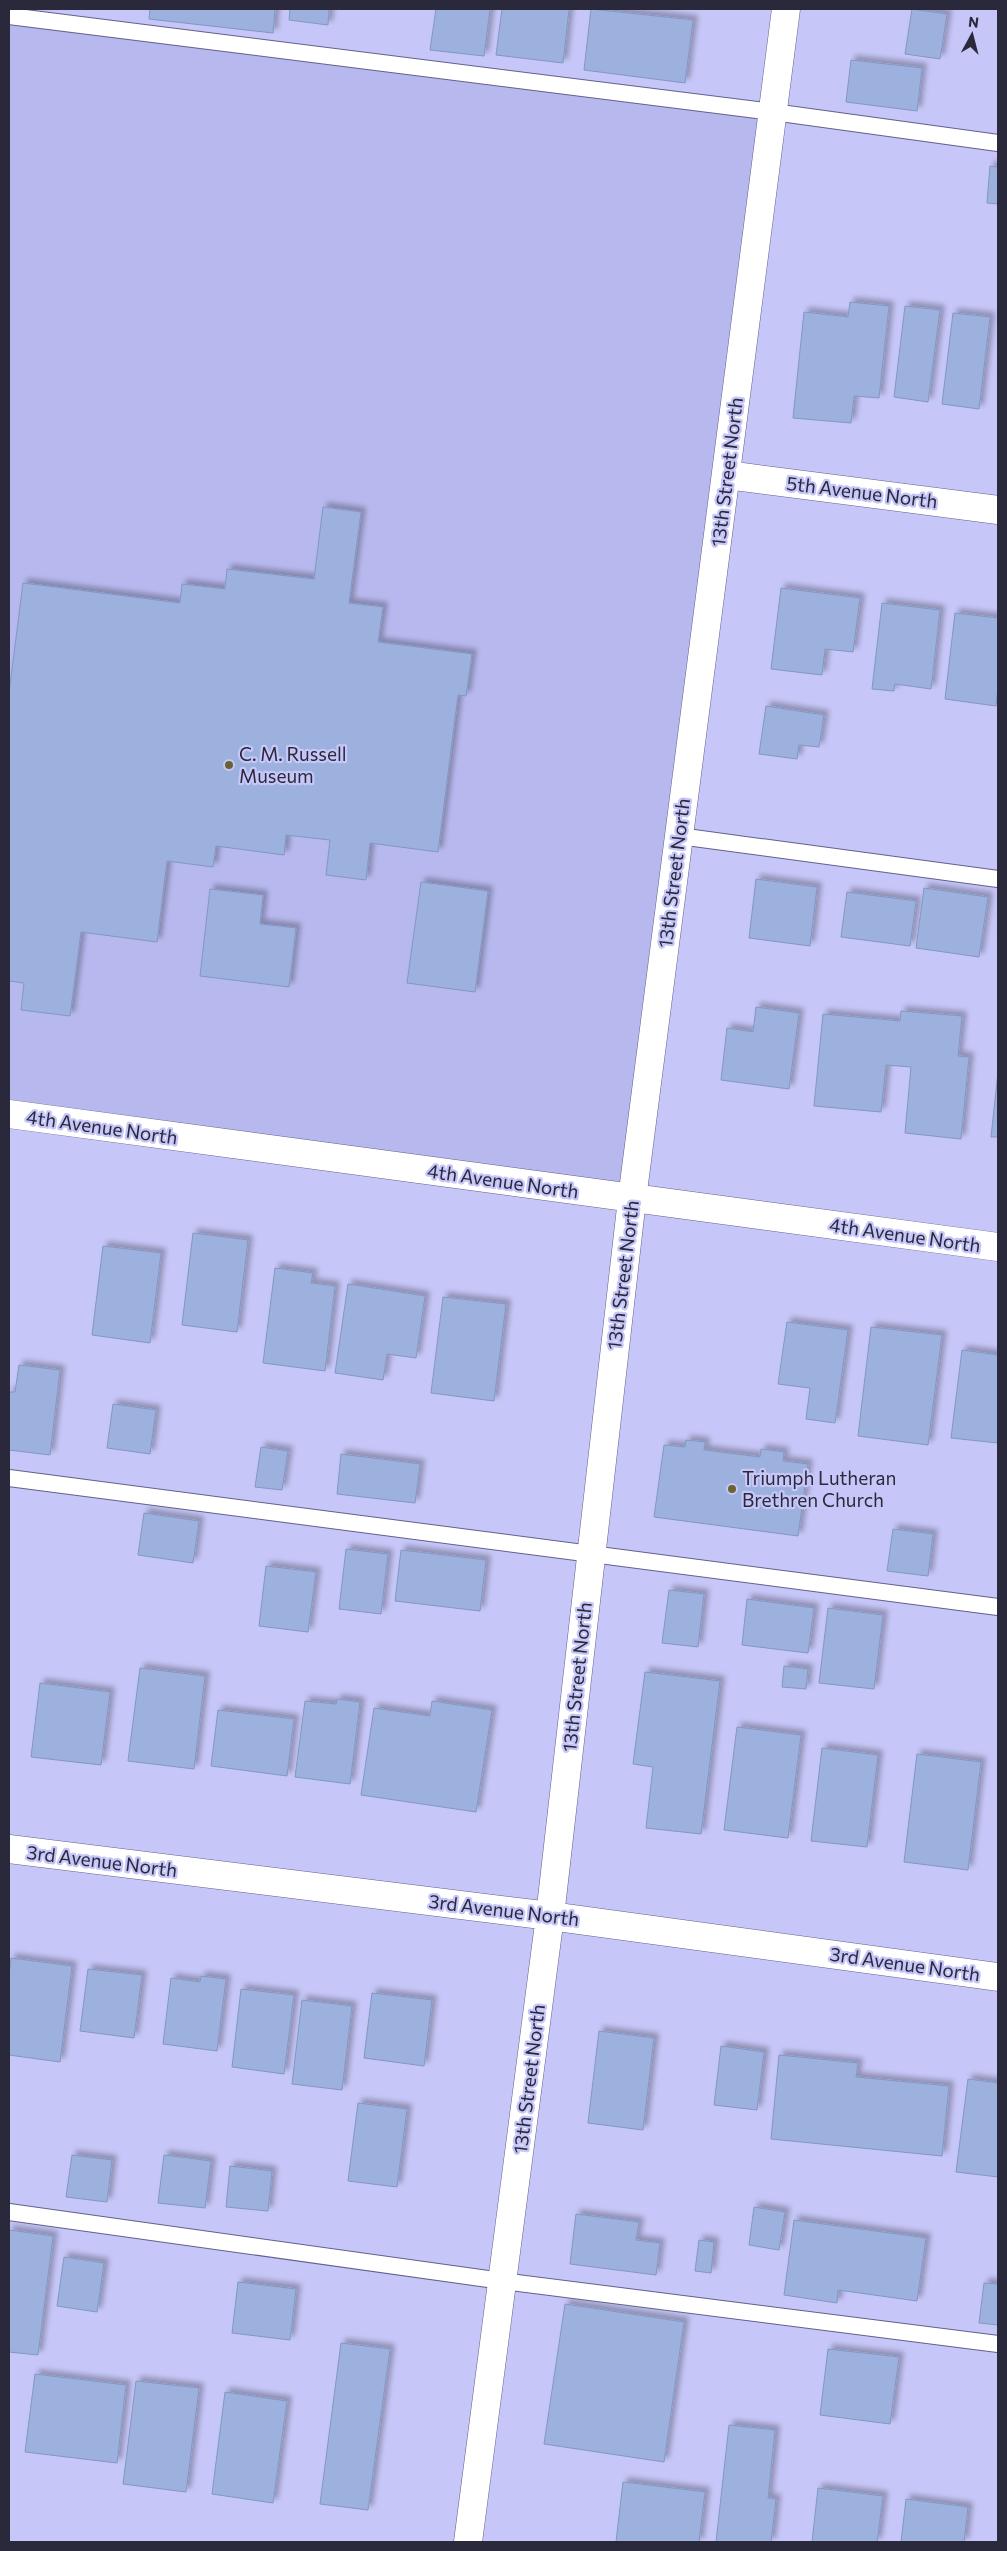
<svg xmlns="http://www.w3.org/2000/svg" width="1007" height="2551" font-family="Commissioner,sans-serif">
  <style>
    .built { fill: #b7b8ee }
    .building { fill: #9cb1de; stroke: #8297c2; filter: url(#shadow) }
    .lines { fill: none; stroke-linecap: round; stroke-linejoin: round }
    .lane-casing { stroke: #61618c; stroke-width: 18 }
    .street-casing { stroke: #61618c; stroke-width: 29 }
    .lane { stroke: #fff; stroke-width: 16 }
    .street { stroke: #fff; stroke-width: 28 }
    .poi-dot { fill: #686330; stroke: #c6c6f8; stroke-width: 2 }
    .labels { text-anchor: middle; stroke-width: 4.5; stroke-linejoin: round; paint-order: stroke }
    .street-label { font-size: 19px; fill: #29293b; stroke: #c6c6f8 }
    .poi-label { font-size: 19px; fill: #29293b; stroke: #c6c6f8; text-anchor: start }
  </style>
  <defs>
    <filter id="shadow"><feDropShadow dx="4.5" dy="-4.5" stdDeviation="2.5" flood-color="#0004"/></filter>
  </defs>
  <rect width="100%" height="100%" fill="#c6c6f8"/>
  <path class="built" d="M9 16 773 112 632 1199 9 1114Z"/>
  <path class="building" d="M150 9H275L273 33 149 19Z
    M290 9H329L328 25 289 20Z
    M436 9H490L484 56 430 50Z
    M502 9H569L563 63 496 55Z
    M591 9 693 20 685 83 584 70Z
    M912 9 947 14 940 59 905 54Z
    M851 60 922 68 917 111 846 102Z
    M990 166 998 167V204L987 203Z
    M850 302 889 306 879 398 854 396 851 423 793 418 804 312 848 317Z
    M905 306 940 310 928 402 894 397Z
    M953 313 990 317 979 409 942 404Z
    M323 507 361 512 349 603 383 607 378 642 472 654 466 696 458 695 438 852 370 843 366 880 326 875 330 840 286 835 284 855 216 846 213 867 167 861 157 942 81 932 70 1016 21 1010 24 983 9 981V693L23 583 180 603 182 584 225 589 227 569 314 579Z
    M781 588 860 598 853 652 825 649 822 675 771 669Z
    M882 603 940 610 931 689 895 684 894 691 872 689Z
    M955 613 998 618V687L996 706 945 699Z
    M766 706 824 715 819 747 799 745 797 759 759 754Z
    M756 879 817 887 810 946 749 938Z
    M421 882 488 891 475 992 407 983Z
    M924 888 988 897 979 957 916 948Z
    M210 889 263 895 260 924 296 928 289 987 200 976Z
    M847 892 916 901 910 946 841 937Z
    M756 1007 799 1013 789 1089 721 1080 727 1028 753 1032Z
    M901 1011 962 1016 958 1056 969 1057 961 1139 905 1133 911 1067 886 1065 881 1112 814 1106 823 1014 900 1021Z
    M998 1072V1137H991Z
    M193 1233 248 1240 237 1332 182 1325Z
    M103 1246 161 1253 150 1343 92 1335Z
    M275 1268 313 1273 311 1283 335 1286 325 1371 263 1363Z
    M348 1284 425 1296 416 1358 387 1354 383 1380 335 1373Z
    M443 1297 506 1304 494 1401 431 1393Z
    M787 1322 848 1330 835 1423 806 1419 810 1388 778 1384Z
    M871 1327 942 1335 928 1445 858 1436Z
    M962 1350 998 1355V1443L951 1438Z
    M19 1365 60 1370 50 1455 9 1450V1392H15Z
    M113 1404 156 1410 150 1454 107 1448Z
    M686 1440 705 1442 704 1450 760 1457 761 1449 784 1452 783 1461 808 1464 798 1536 654 1517 664 1445 685 1447Z
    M261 1447 288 1451 282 1490 255 1487Z
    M341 1454 420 1464 415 1503 337 1494Z
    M144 1513 199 1521 193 1563 138 1555Z
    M893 1529 933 1534 928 1576 887 1571Z
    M346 1549 388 1554 381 1614 339 1609Z
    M401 1550 486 1560 480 1611 395 1601Z
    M266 1566 316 1572 308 1632 259 1626Z
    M669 1590 704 1594 698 1647 662 1643Z
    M747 1599 814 1608 808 1653 742 1645Z
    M828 1608 883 1615 874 1689 819 1683Z
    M784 1666 808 1669 806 1689 782 1687Z
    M140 1668 205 1676 194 1769 128 1761Z
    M645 1672 720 1681 701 1834 646 1828 653 1767 633 1764Z
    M40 1683 110 1692 101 1765 31 1757Z
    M337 1699 360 1702 350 1784 295 1777 305 1701 336 1704Z
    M432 1701 492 1710 476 1812 361 1795 374 1708 430 1716Z
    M218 1710 294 1719 287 1776 211 1766Z
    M737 1727 801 1735 788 1838 724 1830Z
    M822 1748 878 1755 867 1847 811 1841Z
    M917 1754 981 1762 968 1870 904 1862Z
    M11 1958 72 1966 60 2062 9 2055V1976Z
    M88 1969 142 1975 134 2038 80 2031Z
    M201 1976 226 1979 217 2051 163 2044 171 1978 200 1982Z
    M241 1989 294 1995 284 2074 232 2067Z
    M372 1993 432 2000 424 2066 364 2058Z
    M302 2000 352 2006 342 2090 292 2084Z
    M599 2031 654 2038 643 2130 588 2123Z
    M721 2046 764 2052 757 2110 714 2105Z
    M779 2055 858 2063 856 2077 949 2086 942 2156 771 2139Z
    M968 2079 998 2083V2177L956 2172Z
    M358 2103 407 2109 397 2187 348 2181Z
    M72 2155 112 2160 107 2202 66 2197Z
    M164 2155 211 2161 205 2208 158 2203Z
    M230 2166 272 2171 268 2211 226 2207Z
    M754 2207 785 2212 779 2250 749 2245Z
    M576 2214 639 2222 636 2240 660 2243 656 2275 570 2264Z
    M794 2220 926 2238 917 2301 838 2290 837 2303 784 2295Z
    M9 2230 53 2236 38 2355 9 2352Z
    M699 2240 714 2242 711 2273 695 2271Z
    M64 2257 104 2263 97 2312 57 2306Z
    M238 2282 296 2289 290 2340 232 2333Z
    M984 2283 998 2284V2325L979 2323Z
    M565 2304 684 2322 664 2462 544 2444Z
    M341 2343 390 2349 368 2510 320 2504Z
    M828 2349 899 2357 890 2424 820 2415Z
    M35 2374 126 2385 117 2463 25 2452Z
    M136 2381 199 2388 186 2492 123 2484Z
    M225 2392 287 2401 273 2503 212 2494Z
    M729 2425 775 2430 768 2498 776 2499 771 2542H716Z
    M623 2482 705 2492 699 2542H616Z
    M818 2488 883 2496 877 2542H812Z
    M906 2499 968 2507 964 2542H901Z"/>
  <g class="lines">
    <g class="lane-casing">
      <path id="lane" d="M9 16 773 112 998 143
        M679 836 998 879
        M9 1478 998 1607
        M9 2212 502 2281 998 2344"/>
    </g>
    <g class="street-casing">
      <path id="street" d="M727 475 998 510
        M9 1114 998 1247
        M9 1849 550 1916 998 1977
        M468 2542 550 1916 632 1199 786 9"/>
    </g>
    <use href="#lane" class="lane"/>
    <use href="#street" class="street"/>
  </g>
  <g class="poi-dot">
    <circle cx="229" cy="765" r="5"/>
    <circle cx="732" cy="1489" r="5"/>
  </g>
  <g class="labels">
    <g class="street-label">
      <text transform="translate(727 472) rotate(-83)" y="7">13th Street North</text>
      <text transform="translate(862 492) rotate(7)" y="7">5th Avenue North</text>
      <text transform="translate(674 873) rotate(-83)" y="7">13th Street North</text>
      <text transform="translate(102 1127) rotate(8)" y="7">4th Avenue North</text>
      <text transform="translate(503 1181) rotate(8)" y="7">4th Avenue North</text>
      <text transform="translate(905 1235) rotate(8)" y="7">4th Avenue North</text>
      <text transform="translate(623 1275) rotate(-83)" y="7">13th Street North</text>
      <text transform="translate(577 1677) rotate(-84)" y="7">13th Street North</text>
      <text transform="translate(102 1861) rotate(7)" y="7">3rd Avenue North</text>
      <text transform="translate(504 1910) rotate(7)" y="7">3rd Avenue North</text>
      <text transform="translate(905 1964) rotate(8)" y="7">3rd Avenue North</text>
      <text transform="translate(529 2079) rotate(-83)" y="7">13th Street North</text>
    </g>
    <g class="poi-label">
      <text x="239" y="761">C. M. Russell<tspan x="239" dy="22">Museum</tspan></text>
      <text x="742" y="1485">Triumph Lutheran<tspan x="742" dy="22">Brethren Church</tspan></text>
    </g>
  </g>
  <rect width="1007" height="2551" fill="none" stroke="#29293b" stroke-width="20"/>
  <g transform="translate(972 35) rotate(7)" stroke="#c6c6f8" stroke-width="4" paint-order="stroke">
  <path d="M0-4L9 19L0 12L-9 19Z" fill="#29293b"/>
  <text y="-8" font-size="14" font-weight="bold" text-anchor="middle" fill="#29293b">N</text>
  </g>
</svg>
